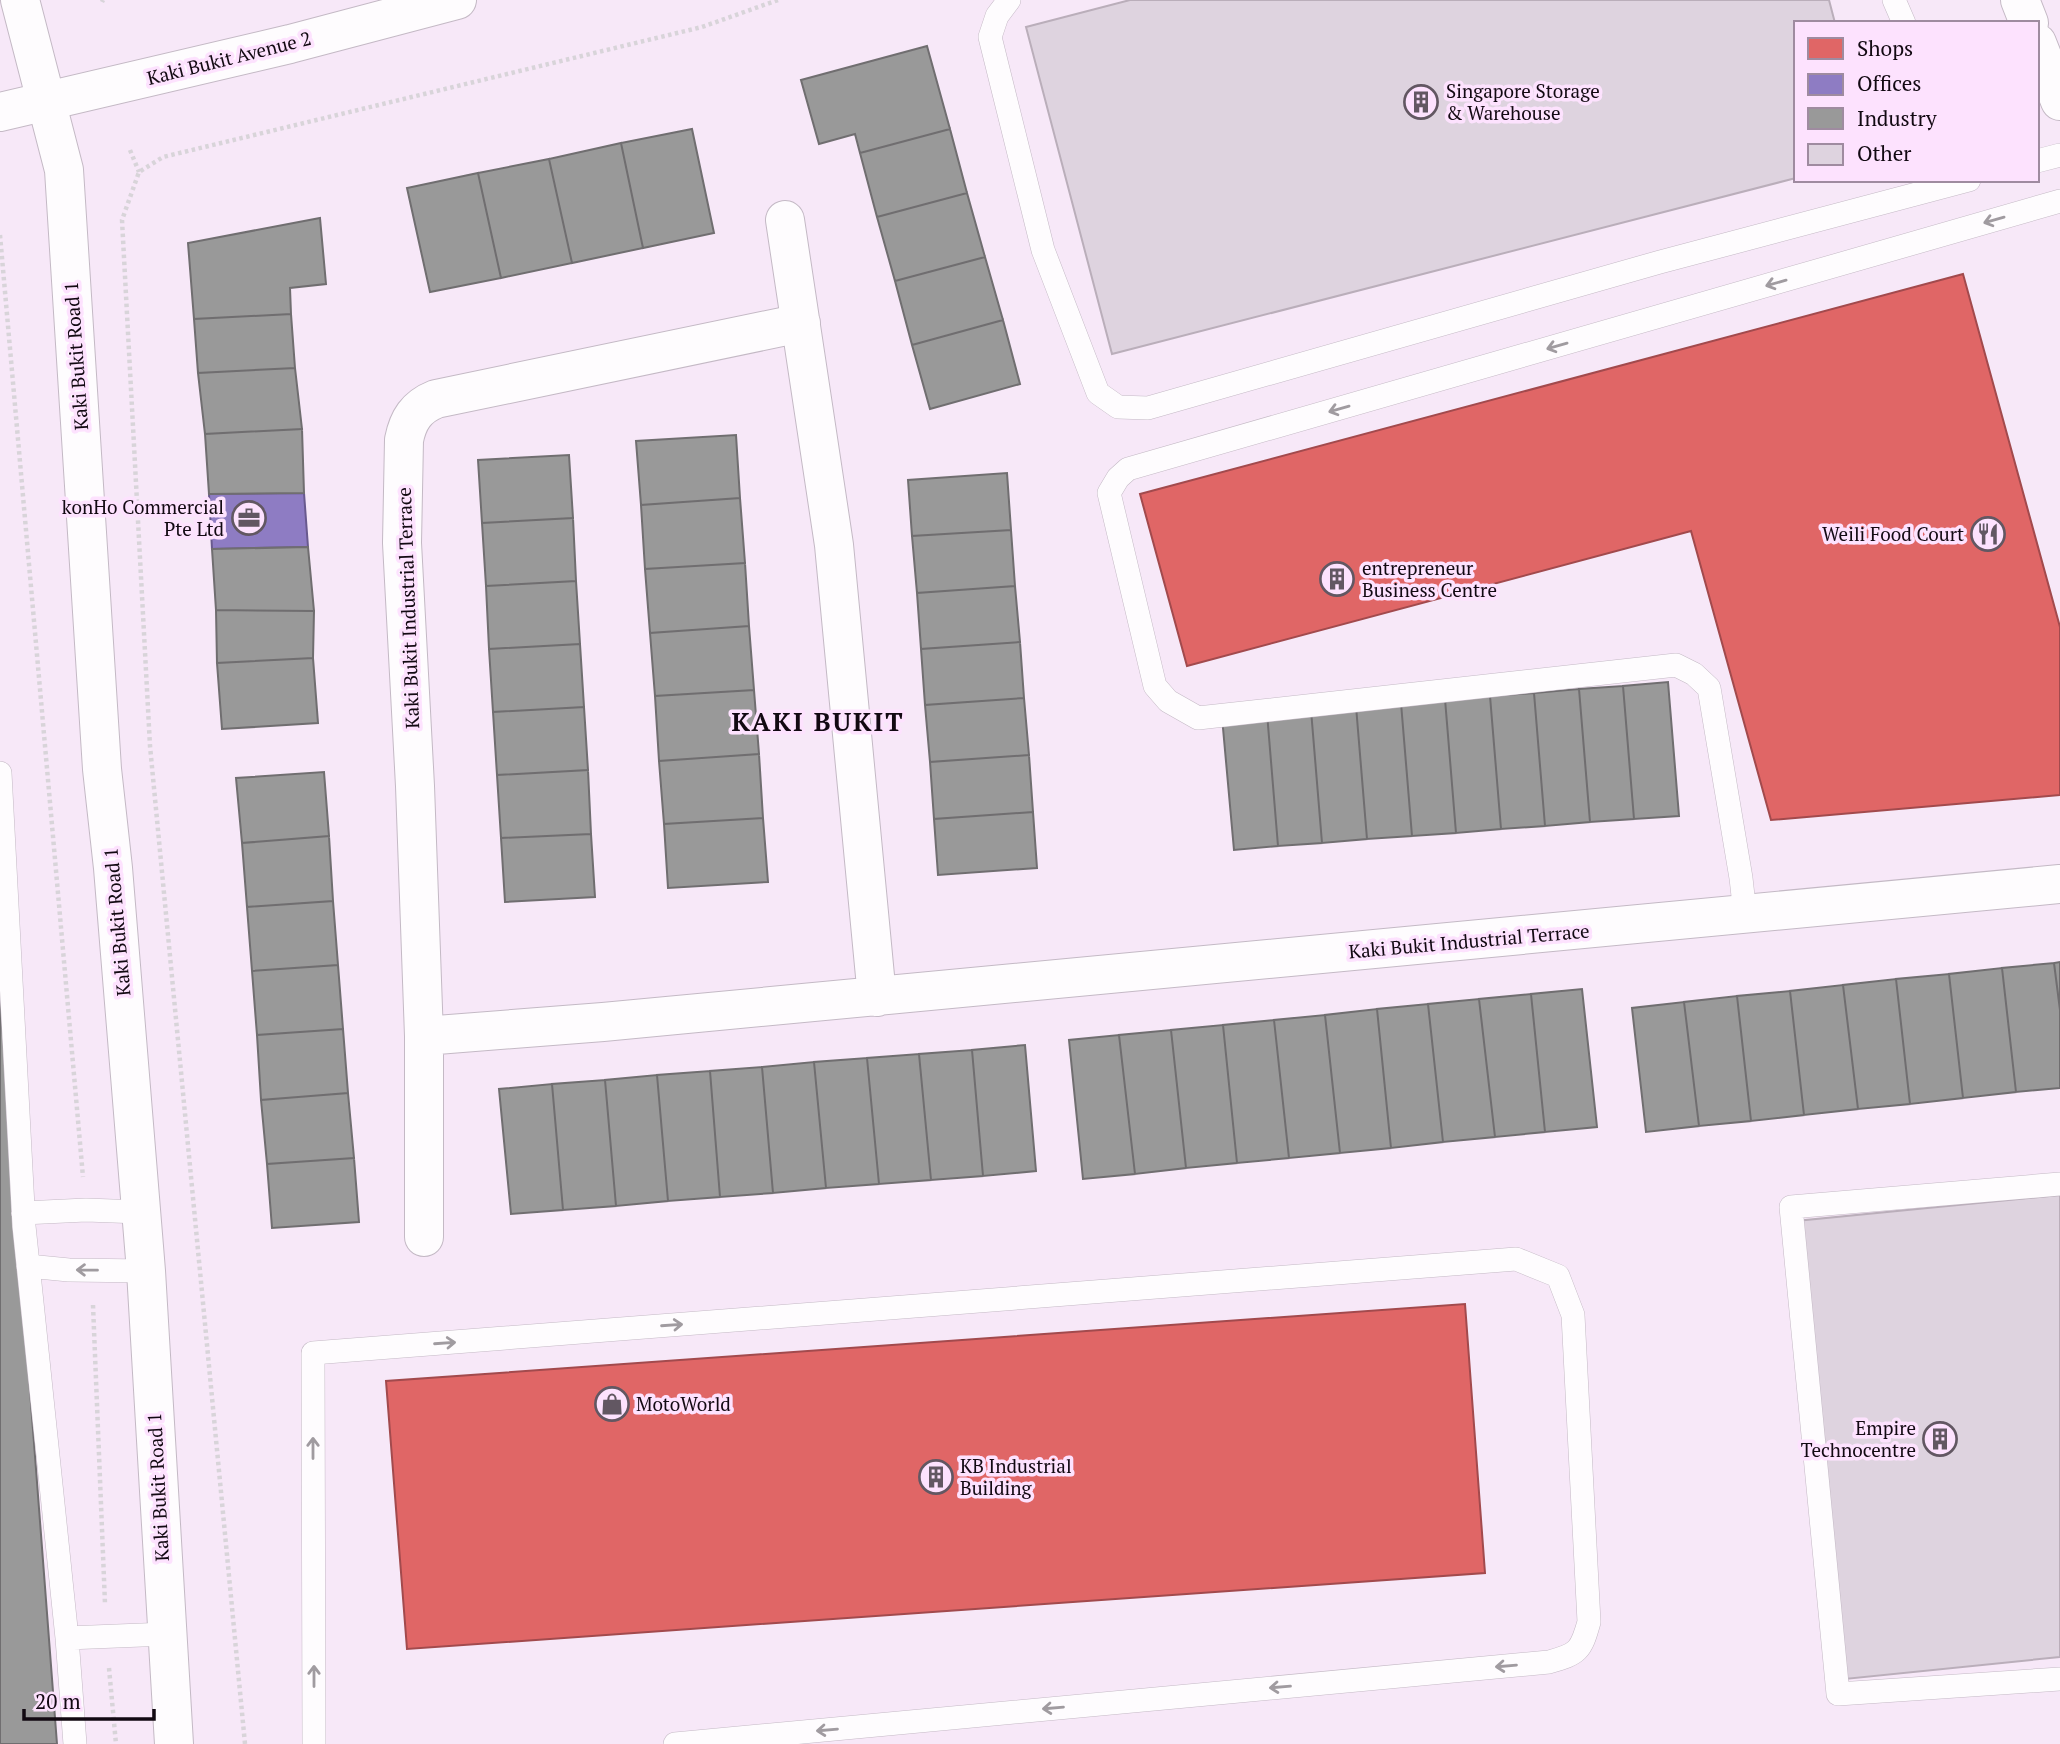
<svg xmlns="http://www.w3.org/2000/svg" width="2060" height="1744" font-family="'PT Serif',serif">
  <style>
    .shops { fill: #e06666; stroke: #a24a4d; stroke-width: 2 }
    .offices { fill: #8e7cc3; stroke: #695a8e; stroke-width: 2 }
    .industry { fill: #999; stroke: #706e70; stroke-width: 2 }
    .building { fill: #ded3df; stroke: #baaeba; stroke-width: 2 }
    .lines { fill: none; stroke-linecap: round; stroke-linejoin: round }
    .lane-casing { stroke: #c4b9c5; stroke-width: 24 }
    .street-casing { stroke: #c4b9c5; stroke-width: 40 }
    .secondary-casing { stroke: #c4b9c5; stroke-width: 40 }
    .path { stroke: #d8d4d9; stroke-width: 4.5; stroke-dasharray: 3.5 3.5; stroke-linecap: butt }
    .lane { stroke: #fefcfe; stroke-width: 23 }
    .street { stroke: #fefcfe; stroke-width: 38 }
    .secondary { stroke: #fefcfe; stroke-width: 38 }
    .oneway { stroke: #a09ba0 }
    .labels { text-anchor: middle; stroke-width: 7; stroke-linejoin: round; paint-order: stroke }
    .street-label { font-size: 19px; fill: #120912; stroke: #fde2fe }
    .poi-label { font-size: 19px; fill: #120912; stroke: #fde2fe; text-anchor: start }
    .district-label { font-size: 26px; font-weight: bold; letter-spacing: 2px; fill: #120912; stroke: #fde2fe }
  </style>
  <rect width="100%" height="100%" fill="#f7e8f8"/>
  <path class="shops" d="M1963 274 2060 627V795L1771 820 1691 531 1187 666 1140 494Z
    M1465 1304 1485 1573 407 1649 386 1381Z"/>
  <path class="offices" d="M304 493 308 547 212 549 209 494Z"/>
  <path class="industry" d="M927 46 950 129 860 153 855 134 819 144 801 80Z
    M692 129 714 233 643 248 621 143Z
    M950 129 967 193 877 217 860 153Z
    M621 143 643 248 572 263 549 159Z
    M549 159 572 263 501 278 478 173Z
    M478 173 501 278 430 292 407 188Z
    M967 193 985 257 895 281 877 217Z
    M320 218 326 284 290 288 291 314 194 319 188 243Z
    M985 257 1003 320 912 345 895 281Z
    M291 314 295 368 198 373 194 319Z
    M1003 320 1020 384 930 409 912 345Z
    M295 368 302 429 205 434 198 373Z
    M302 429 304 493 209 494 205 434Z
    M736 435 740 498 641 505 636 441Z
    M569 455 573 518 482 523 478 460Z
    M1007 473 1011 530 912 536 908 480Z
    M740 498 745 563 645 569 641 505Z
    M573 518 576 581 486 586 482 523Z
    M1011 530 1015 586 917 593 912 536Z
    M308 547 314 611 216 610 212 549Z
    M745 563 749 626 650 633 645 569Z
    M576 581 580 644 489 649 486 586Z
    M1015 586 1020 642 921 649 917 593Z
    M216 610 314 611 313 658 217 663Z
    M749 626 754 690 655 696 650 633Z
    M1020 642 1024 698 925 705 921 649Z
    M580 644 584 707 493 712 489 649Z
    M313 658 318 723 222 729 217 663Z
    M1668 682 1679 816 1634 819 1623 686Z
    M1623 686 1634 819 1590 822 1579 689Z
    M1579 689 1590 822 1545 826 1534 693Z
    M754 690 759 754 659 761 655 696Z
    M1534 693 1545 826 1501 829 1490 696Z
    M1490 696 1501 829 1456 833 1445 699Z
    M1024 698 1029 755 930 762 925 705Z
    M1445 699 1456 833 1412 836 1401 703Z
    M1401 703 1412 836 1367 839 1356 706Z
    M1356 706 1367 839 1322 843 1311 710Z
    M584 707 588 770 497 775 493 712Z
    M1311 710 1322 843 1278 846 1267 713Z
    M1267 713 1278 846 1234 850 1222 717Z
    M759 754 763 818 664 824 659 761Z
    M1029 755 1033 812 934 819 930 762Z
    M588 770 591 834 501 838 497 775Z
    M324 772 329 836 242 843 236 778Z
    M1033 812 1037 868 938 875 934 819Z
    M763 818 768 882 668 888 664 824Z
    M591 834 595 897 505 902 501 838Z
    M329 836 333 901 247 907 242 843Z
    M333 901 338 965 252 971 247 907Z
    M2060 962V1010L2054 963Z
    M2054 963 2060 1010V1088L2016 1092 2002 968Z
    M338 965 343 1029 257 1035 252 971Z
    M2002 968 2016 1092 1963 1098 1949 974Z
    M1949 974 1963 1098 1910 1104 1896 979Z
    M1896 979 1910 1104 1858 1109 1843 985Z
    M1843 985 1858 1109 1804 1115 1790 991Z
    M1582 989 1597 1127 1545 1132 1531 994Z
    M1790 991 1804 1115 1751 1121 1737 996Z
    M1531 994 1545 1132 1495 1137 1479 999Z
    M1737 996 1751 1121 1699 1126 1684 1002Z
    M0 998 57 1744H0Z
    M1479 999 1495 1137 1443 1142 1428 1004Z
    M1684 1002 1699 1126 1646 1132 1632 1008Z
    M1428 1004 1443 1142 1391 1148 1377 1009Z
    M1377 1009 1391 1148 1340 1153 1325 1015Z
    M1325 1015 1340 1153 1289 1158 1274 1020Z
    M1274 1020 1289 1158 1237 1163 1223 1025Z
    M1223 1025 1237 1163 1186 1168 1171 1030Z
    M343 1029 348 1093 261 1100 257 1035Z
    M1171 1030 1186 1168 1135 1174 1119 1035Z
    M1119 1035 1135 1174 1083 1179 1069 1040Z
    M1025 1045 1036 1171 983 1176 972 1050Z
    M972 1050 983 1176 931 1180 919 1054Z
    M919 1054 931 1180 879 1184 867 1058Z
    M867 1058 879 1184 826 1188 814 1062Z
    M814 1062 826 1188 773 1193 762 1067Z
    M762 1067 773 1193 720 1197 710 1071Z
    M710 1071 720 1197 668 1201 657 1075Z
    M657 1075 668 1201 616 1206 605 1080Z
    M605 1080 616 1206 563 1210 552 1084Z
    M552 1084 563 1210 511 1214 499 1089Z
    M348 1093 354 1158 267 1164 261 1100Z
    M354 1158 359 1222 272 1228 267 1164Z"/>
  <path class="building" d="M1130 0H1829L1835 23H1796V178L1112 354 1026 27Z
    M2060 1195V1657L1845 1679 1796 1221Z"/>
  <g class="lines">
    <g class="lane-casing">
      <path id="lane" d="M1009 0 997 16 990 37 1043 250 1098 393 1118 407 1148 408 1660 262 1969 180
        M1894 0 1904 23
        M2037 161 2060 155
        M0 773 24 1226 67 1638
        M1745 914 1741 878 1709 688 1694 674 1676 665 1198 718 1168 701 1155 686 1109 493 1118 478 1128 469 2060 201
        M2060 1184 1791 1207 1838 1694 2060 1679
        M23 1213 86 1210 140 1212
        M28 1266 69 1270 146 1271
        M75 1744 67 1638 167 1634
        M314 1744 313 1353 1516 1259 1558 1276 1573 1315 1589 1622C1581 1651 1578 1654 1549 1662L675 1744"/>
    </g>
    <g class="street-casing">
      <path id="street" d="M20 0 64 170 102 769 113 868 146 1271 174 1744
        M785 220 834 545 877 997
        M424 1036 603 1022 2060 884
        M424 1237V1036L415 786 402 543 404 440C408 420 416 407 436 399L801 323"/>
    </g>
    <g class="secondary-casing">
      <path id="secondary" d="M2020 0 2029 23
        M2037 43 2060 101
        M0 112 290 44 457 0"/>
    </g>
    <path class="path" d="M102 2 103 0
      M130 150 139 172
      M0 235 83 1177
      M93 1305 105 1604
      M109 1668 116 1744
      M245 1744 150 746 122 220 139 172 163 157 702 27 778 0"/>
    <use href="#lane" class="lane"/>
    <use href="#street" class="street"/>
    <use href="#secondary" class="secondary"/>
  </g>
  <defs><path id="oneway-shaft" d="M-6 0H5M1.5-3L5.5 0L1.5 3" fill="none" stroke-width="1.6" stroke-linecap="round" stroke-linejoin="round" transform="scale(1.75)"/></defs>
  <g class="oneway">
    <use href="#oneway-shaft" transform="translate(1994 220) rotate(164)"/>
    <use href="#oneway-shaft" transform="translate(1776 283) rotate(164)"/>
    <use href="#oneway-shaft" transform="translate(1557 346) rotate(164)"/>
    <use href="#oneway-shaft" transform="translate(1339 409) rotate(164)"/>
    <use href="#oneway-shaft" transform="translate(87 1270) rotate(-179)"/>
    <use href="#oneway-shaft" transform="translate(672 1325) rotate(-4)"/>
    <use href="#oneway-shaft" transform="translate(445 1343) rotate(-4)"/>
    <use href="#oneway-shaft" transform="translate(313 1448) rotate(-90)"/>
    <use href="#oneway-shaft" transform="translate(1506 1666) rotate(175)"/>
    <use href="#oneway-shaft" transform="translate(314 1676) rotate(-90)"/>
    <use href="#oneway-shaft" transform="translate(1280 1687) rotate(175)"/>
    <use href="#oneway-shaft" transform="translate(1053 1708) rotate(175)"/>
    <use href="#oneway-shaft" transform="translate(827 1730) rotate(175)"/>
  </g>
  <defs>
    <g id="building-ring" transform="scale(1.75)"><circle r="9.5" fill="#fde2fe" stroke="#625762" stroke-width="1.5"/><path d="M-4-6H4V6H1V3H-1V6H-4ZM-2.5-4.3h1.7v1.8h-1.7ZM.8-4.3h1.7v1.8H.8ZM-2.5-1h1.7V.8h-1.7ZM.8-1h1.7V.8H.8Z" fill="#625762"/></g>
    <g id="office-ring" transform="scale(1.75)"><circle r="9.5" fill="#fde2fe" stroke="#625762" stroke-width="1.5"/><path d="M-6-3h4V-5.5h4V-3h4V5H-6ZM-1-4.5V-3h2v-1.5ZM-6 0V1H6V0Z" fill="#625762"/></g>
    <g id="restaurant-ring" transform="scale(1.75)"><circle r="9.5" fill="#fde2fe" stroke="#625762" stroke-width="1.5"/><path d="M-5-6h1v4h1v-4h1v4h1v-4h1v5L-1.5 .5V6h-2V.5L-5-1ZM5-6V6H3V1.5H1.5Q1.5-4 5-6Z" fill="#625762"/></g>
    <g id="shop-ring" transform="scale(1.75)"><circle r="9.5" fill="#fde2fe" stroke="#625762" stroke-width="1.5"/><path d="M-5-2.5h2.3a2.7 3.5 0 0 1 5.4 0H5L5.5 6h-11ZM-1.5-2.5h3a1.5 2.3 0 0 0-3 0Z" fill="#625762"/></g>
  </defs>
  <g fill-rule="evenodd">
    <use href="#building-ring" x="1421" y="102"/>
    <use href="#office-ring" x="249" y="518"/>
    <use href="#restaurant-ring" x="1988" y="534"/>
    <use href="#building-ring" x="1337" y="579"/>
    <use href="#shop-ring" x="612" y="1404"/>
    <use href="#building-ring" x="1940" y="1439"/>
    <use href="#building-ring" x="936" y="1477"/>
  </g>
  <g class="labels">
    <g class="street-label">
      <text transform="translate(229 58) rotate(-14)" y="7">Kaki Bukit Avenue 2</text>
      <text transform="translate(76 356) rotate(-94)" y="7">Kaki Bukit Road 1</text>
      <text transform="translate(408 608) rotate(-92)" y="7">Kaki Bukit Industrial Terrace</text>
      <text transform="translate(117 922) rotate(-95)" y="7">Kaki Bukit Road 1</text>
      <text transform="translate(1469 941) rotate(-5)" y="7">Kaki Bukit Industrial Terrace</text>
      <text transform="translate(158 1487) rotate(-93)" y="7">Kaki Bukit Road 1</text>
    </g>
    <g class="poi-label">
      <text x="1446" y="98">Singapore Storage<tspan x="1446" dy="22">&amp; Warehouse</tspan></text>
      <text x="224" y="514" text-anchor="end">konHo Commercial<tspan x="224" dy="22">Pte Ltd</tspan></text>
      <text x="1964" y="541" text-anchor="end">Weili Food Court</text>
      <text x="1362" y="575">entrepreneur<tspan x="1362" dy="22">Business Centre</tspan></text>
      <text x="636" y="1411">MotoWorld</text>
      <text x="1916" y="1435" text-anchor="end">Empire<tspan x="1916" dy="22">Technocentre</tspan></text>
      <text x="960" y="1473">KB Industrial<tspan x="960" dy="22">Building</tspan></text>
    </g>
    <g class="district-label">
      <text x="818" y="731">KAKI BUKIT</text>
    </g>
  </g>
  <rect x="1794" y="21" width="245" height="161" fill="#fde2fe" stroke="#9f8ba0" stroke-width="2"/>
  <rect x="1808" y="38" width="35" height="21" fill="#e06666" stroke="#9f8ba0" stroke-width="2"/>
  <text x="1857" y="56" font-size="21" fill="#120912">Shops</text>
  <rect x="1808" y="74" width="35" height="21" fill="#8e7cc3" stroke="#9f8ba0" stroke-width="2"/>
  <text x="1857" y="91" font-size="21" fill="#120912">Offices</text>
  <rect x="1808" y="108" width="35" height="21" fill="#999999" stroke="#9f8ba0" stroke-width="2"/>
  <text x="1857" y="126" font-size="21" fill="#120912">Industry</text>
  <rect x="1808" y="144" width="35" height="21" fill="#ded3df" stroke="#9f8ba0" stroke-width="2"/>
  <text x="1857" y="161" font-size="21" fill="#120912">Other</text>
  <path d="M24 1709v10h130v-10" fill="none" stroke="#120912" stroke-width="3.5"/>
  <text x="35" y="1709" font-size="21" fill="#120912" stroke="#fde2fe" stroke-width="5" paint-order="stroke">20 m</text>
</svg>
